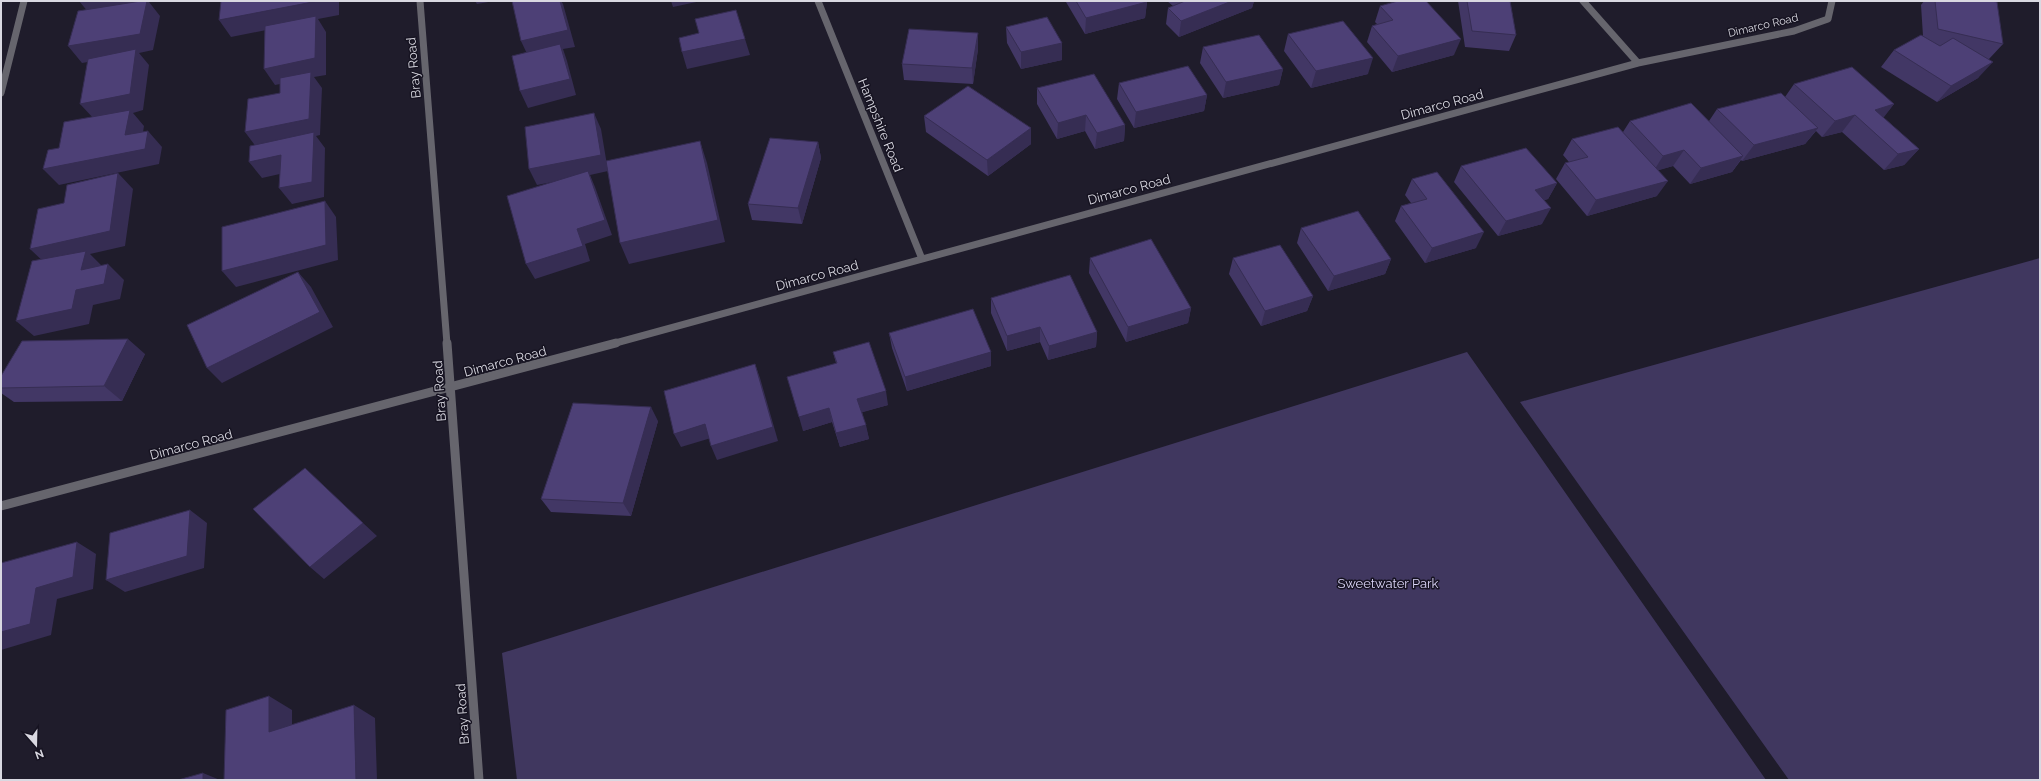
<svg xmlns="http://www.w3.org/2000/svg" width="2041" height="781" font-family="Raleway,sans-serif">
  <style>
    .green { fill: #40375f }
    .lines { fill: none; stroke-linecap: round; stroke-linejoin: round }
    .minor-far1 { stroke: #66656d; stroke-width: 7 }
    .minor { stroke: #66656d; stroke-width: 9 }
    .wall { fill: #423765 }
    .shaded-wall { fill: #362d53 }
    .building { fill: #4d4076; stroke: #362d53 }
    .labels { text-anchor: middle; stroke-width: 3; stroke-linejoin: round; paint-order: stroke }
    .far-street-label { font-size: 11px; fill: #d9d8e1; stroke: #161321 }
    .street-label { font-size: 13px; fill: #d9d8e1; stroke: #161321 }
    .park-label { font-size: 13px; fill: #dad4f6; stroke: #161321 }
  </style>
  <rect width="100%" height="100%" fill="#1f1c2b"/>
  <path class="green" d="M2040 258V780H1789L1520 402Z
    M1467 352 1766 780H517L502 653Z"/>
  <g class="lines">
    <path class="minor-far1" d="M420 1 447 344
      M818 1 922 259
      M1583 1 1638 63 1794 31 1828 19 1832 1
      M1 93 24 1
      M612 344 1638 63"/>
    <path class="minor" d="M447 343 479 780
      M1 506 616 343"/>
  </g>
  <path class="wall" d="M1066 1H1146L1147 2 1145 18 1085 34 1066 2Z
    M1167 1H1254L1252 8 1179 37 1166 24 1168 8 1173 6Z
    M1458 1H1510L1516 35 1509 51 1465 47Z
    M1924 1H1990L2003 44 1989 59 1978 78 1937 102 1881 67 1894 50 1923 36 1921 5Z
    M1380 6 1454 55 1392 72 1367 42 1372 26 1377 24 1375 22Z
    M1006 27 1062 43V60L1021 69 1007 43Z
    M978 33V49L973 84 904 80 902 64Z
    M1288 34 1368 74 1311 88 1284 51Z
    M1203 47 1283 69 1279 85 1223 98 1200 63Z
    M1119 83 1207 95 1204 111 1134 128 1117 99Z
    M1794 84 1894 104 1883 117 1919 149 1904 165 1884 170 1842 132 1822 137 1816 131 1805 144 1742 161 1741 160 1732 172 1690 184 1673 166 1658 170 1657 196 1587 216 1556 179 1565 163 1569 162 1563 155 1572 139 1623 132 1630 121H1709L1717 109 1785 97Z
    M1037 88 1125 125 1124 141 1095 149 1085 131 1057 139 1037 104Z
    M924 116 1031 128V144L988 176 926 132Z
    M818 142 821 158 802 224 752 220 748 204Z
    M1461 166 1557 183 1548 199 1544 200 1542 224 1498 236 1454 182Z
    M1412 179 1476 248 1425 263 1395 221 1401 206 1411 203 1405 195Z
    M1301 228 1391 259 1385 274 1328 291 1297 243Z
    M1090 258 1191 308 1188 323 1126 342 1089 273Z
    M1233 258 1313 296 1307 311 1261 326 1229 274Z
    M991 298 1097 332 1096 347 1048 360 1040 342 1007 351 991 313Z
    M889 333 991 366 907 391 892 348Z
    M833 352 888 405 862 412 869 439 840 447 832 422 803 431 836 363Z
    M145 354 122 401 14 402 1 393V376Z
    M658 421 631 516 551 512 541 499Z"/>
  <path class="shaded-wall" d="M79 1H155L149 2 160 16 153 50 139 53 149 65 143 110 133 113 144 126 140 150 148 131 162 147 159 164 59 185 43 169 95 120 80 104 135 54 82 63 68 46 89 13Z
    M318 1H339V15L318 19 326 32V75L314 77 322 88 320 135 316 136 325 148 324 197 292 204 279 188 314 136 257 148 245 132 311 78 275 85 264 69 316 20 231 37 219 20Z
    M475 1H494L477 4Z
    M560 1H561L563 4 575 47 563 49 567 61 576 95 528 108 520 91 529 58 521 41Z
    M671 1H701L673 7Z
    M1232 1H1254L1252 8 1179 37 1181 21Z
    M1147 2 1145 18 1085 34 1086 18Z
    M978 33V49L973 84 972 68Z
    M745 39 750 55 687 69 682 52Z
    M1461 39 1454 55 1392 72 1398 56Z
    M1062 43V60L1021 69V52Z
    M1373 58 1368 74 1311 88 1316 71Z
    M1993 62 1978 78 1937 102 1951 86Z
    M1283 69 1279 85 1223 98 1226 82Z
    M1207 95 1204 111 1134 128 1136 112Z
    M1894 104 1881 121 1875 110Z
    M594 113 601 129 608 171 590 175 595 187 612 235 585 244 590 261 535 279 526 264 577 229 589 175 537 185 529 169Z
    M1086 115 1085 131 1057 139 1058 123Z
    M1855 115 1842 132 1822 137 1835 121Z
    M1125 125 1124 141 1095 149 1097 133Z
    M1031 128V144L988 176 987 160Z
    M1818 128 1805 144 1742 161 1754 145Z
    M700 141 707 163 725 242 629 264 620 243Z
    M818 142 821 158 802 224 798 208Z
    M1919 149 1904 165 1884 170 1898 154Z
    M1684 150 1673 166 1653 172 1663 156Z
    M281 155 293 171 262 178 249 162Z
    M1743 156 1732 172 1690 184 1701 168Z
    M118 173 133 189 125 246 90 254 102 266 97 285 47 265 30 249Z
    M1668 181 1657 196 1587 216 1596 200Z
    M1557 183 1548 199 1527 205 1535 190Z
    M325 201 336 217 338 260 236 287 222 271Z
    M1551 208 1542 224 1498 236 1506 221Z
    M1484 232 1476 248 1425 263 1432 248Z
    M1391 259 1385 274 1328 291 1334 276Z
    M108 264 124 280 120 299 93 305 89 324 34 336 16 321 76 290Z
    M298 272 311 287 333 327 222 383 207 368Z
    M1313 296 1307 311 1261 326 1265 311Z
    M1191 308 1188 323 1126 342 1128 327Z
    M1040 327V342L1007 351V336Z
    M1097 332 1096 347 1048 360 1049 346Z
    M128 339 145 354 122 401 104 386Z
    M991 352V366L907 391 905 377Z
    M755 364 760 378 778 441 717 460 711 446Z
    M886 391 888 405 860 413 857 399Z
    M651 407 658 421 631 516 623 503Z
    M829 408 832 422 803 431 799 417Z
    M705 424 711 438 681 447 674 434Z
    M866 425 869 439 840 447 836 433Z
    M319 482 377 536 324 579 310 567Z
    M190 510 207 523 204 568 125 592 106 580Z
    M77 542 96 554 93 589 57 599 51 635 1 650V632L36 588Z
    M269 696 292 710V745L269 732Z
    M354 705 375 718 377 780H356Z
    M203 773 220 780H203Z"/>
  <path class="building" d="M141 1H147L140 34 68 46 78 11Z
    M221 1H318L219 20Z
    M512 1H560L568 30 521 41Z
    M1076 1H1146L1147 2 1086 18Z
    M1185 1H1232L1181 21 1168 8Z
    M1398 1H1426L1461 39 1398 56 1372 26 1393 20 1380 6Z
    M1467 1H1510L1516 35 1472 31Z
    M1935 1H1990L1997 2 2003 44 1938 29Z
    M736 10 745 39 682 52 679 38 699 33 695 19Z
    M316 16 315 58 264 69 265 26Z
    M1047 17 1062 43 1021 52 1006 27Z
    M1343 21 1373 58 1316 71 1288 34Z
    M909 29 978 33 972 68 902 64Z
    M1259 35 1283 69 1226 82 1203 47Z
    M1921 35 1940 46 1953 38 1993 62 1951 86 1894 50Z
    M560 44 570 79 520 91 512 56Z
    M136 49 130 94 80 104 88 59Z
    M1188 66 1207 95 1136 112 1119 83Z
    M1852 67 1894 104 1875 110 1919 149 1898 154 1855 115 1835 121 1794 84Z
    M311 72 309 119 245 132 248 99 280 93V78Z
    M1094 74 1125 125 1097 133 1086 115 1058 123 1037 88Z
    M968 86 1031 128 987 160 924 116Z
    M1781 93 1818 128 1754 145 1717 109Z
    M1691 103 1743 156 1701 168 1684 150 1663 156 1630 121Z
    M130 110 125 135 148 131 145 149 43 169 48 150 59 148 64 122Z
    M594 113 601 155 529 169 525 127Z
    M1618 127 1668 181 1596 200 1565 163 1588 157 1572 139Z
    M314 132 312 182 279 188 281 155 249 162 250 146Z
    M770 138 818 142 798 208 748 204Z
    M700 141 718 220 620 243 606 161Z
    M1526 148 1557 183 1535 190 1551 208 1506 221 1461 166Z
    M588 171 605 220 577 229 583 246 526 264 507 196Z
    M1437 172 1484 232 1432 248 1401 206 1427 199 1412 179Z
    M118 173 110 231 30 249 38 209 64 203 67 185Z
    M325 201 326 245 222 271V227Z
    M1358 211 1391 259 1334 276 1301 228Z
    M1151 239 1191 308 1128 327 1090 258Z
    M1280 245 1313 296 1265 311 1233 258Z
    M86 251 81 270 108 264 104 284 76 290 72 309 16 321 32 261Z
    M298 272 320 312 207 368 187 325Z
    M1070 275 1097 332 1049 346 1040 327 1007 336 991 298Z
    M973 309 991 352 905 377 889 333Z
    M128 339 104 386 1 388V376L22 341Z
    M869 342 886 391 857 399 866 425 836 433 829 408 799 417 787 377 837 363 833 352Z
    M755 364 773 427 711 446 705 424 674 434 664 391Z
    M573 403 651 407 623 503 541 499Z
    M305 468 363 523 310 567 253 509Z
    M190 510 187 556 106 580 110 533Z
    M77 542 73 577 36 588 30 624 1 632V563Z
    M269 696V732L354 705 356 780H224L226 710Z
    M203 773V780H178Z"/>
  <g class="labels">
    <g class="far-street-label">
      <text transform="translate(1763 25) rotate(-13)" y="4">Dimarco Road</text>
    </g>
    <g class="street-label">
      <text transform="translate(413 68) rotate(-95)" y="5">Bray Road</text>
      <text transform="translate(1442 104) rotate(-15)" y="5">Dimarco Road</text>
      <text transform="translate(881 125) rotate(68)" y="5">Hampshire Road</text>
      <text transform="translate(1129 189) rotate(-15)" y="5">Dimarco Road</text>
      <text transform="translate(817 275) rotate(-15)" y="5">Dimarco Road</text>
      <text transform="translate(505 361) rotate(-15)" y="5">Dimarco Road</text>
      <text transform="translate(439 391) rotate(-94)" y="5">Bray Road</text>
      <text transform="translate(191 444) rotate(-15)" y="5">Dimarco Road</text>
      <text transform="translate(462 714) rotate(-94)" y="5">Bray Road</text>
    </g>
    <g class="park-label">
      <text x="1388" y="588">Sweetwater Park</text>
    </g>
  </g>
  <rect width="2041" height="781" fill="none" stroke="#d9d8e1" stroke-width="4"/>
  <g transform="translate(36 745) rotate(160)" stroke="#161321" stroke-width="3" paint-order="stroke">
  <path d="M0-3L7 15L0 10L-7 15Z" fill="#d9d8e1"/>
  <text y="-6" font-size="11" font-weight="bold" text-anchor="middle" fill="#d9d8e1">N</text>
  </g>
</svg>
